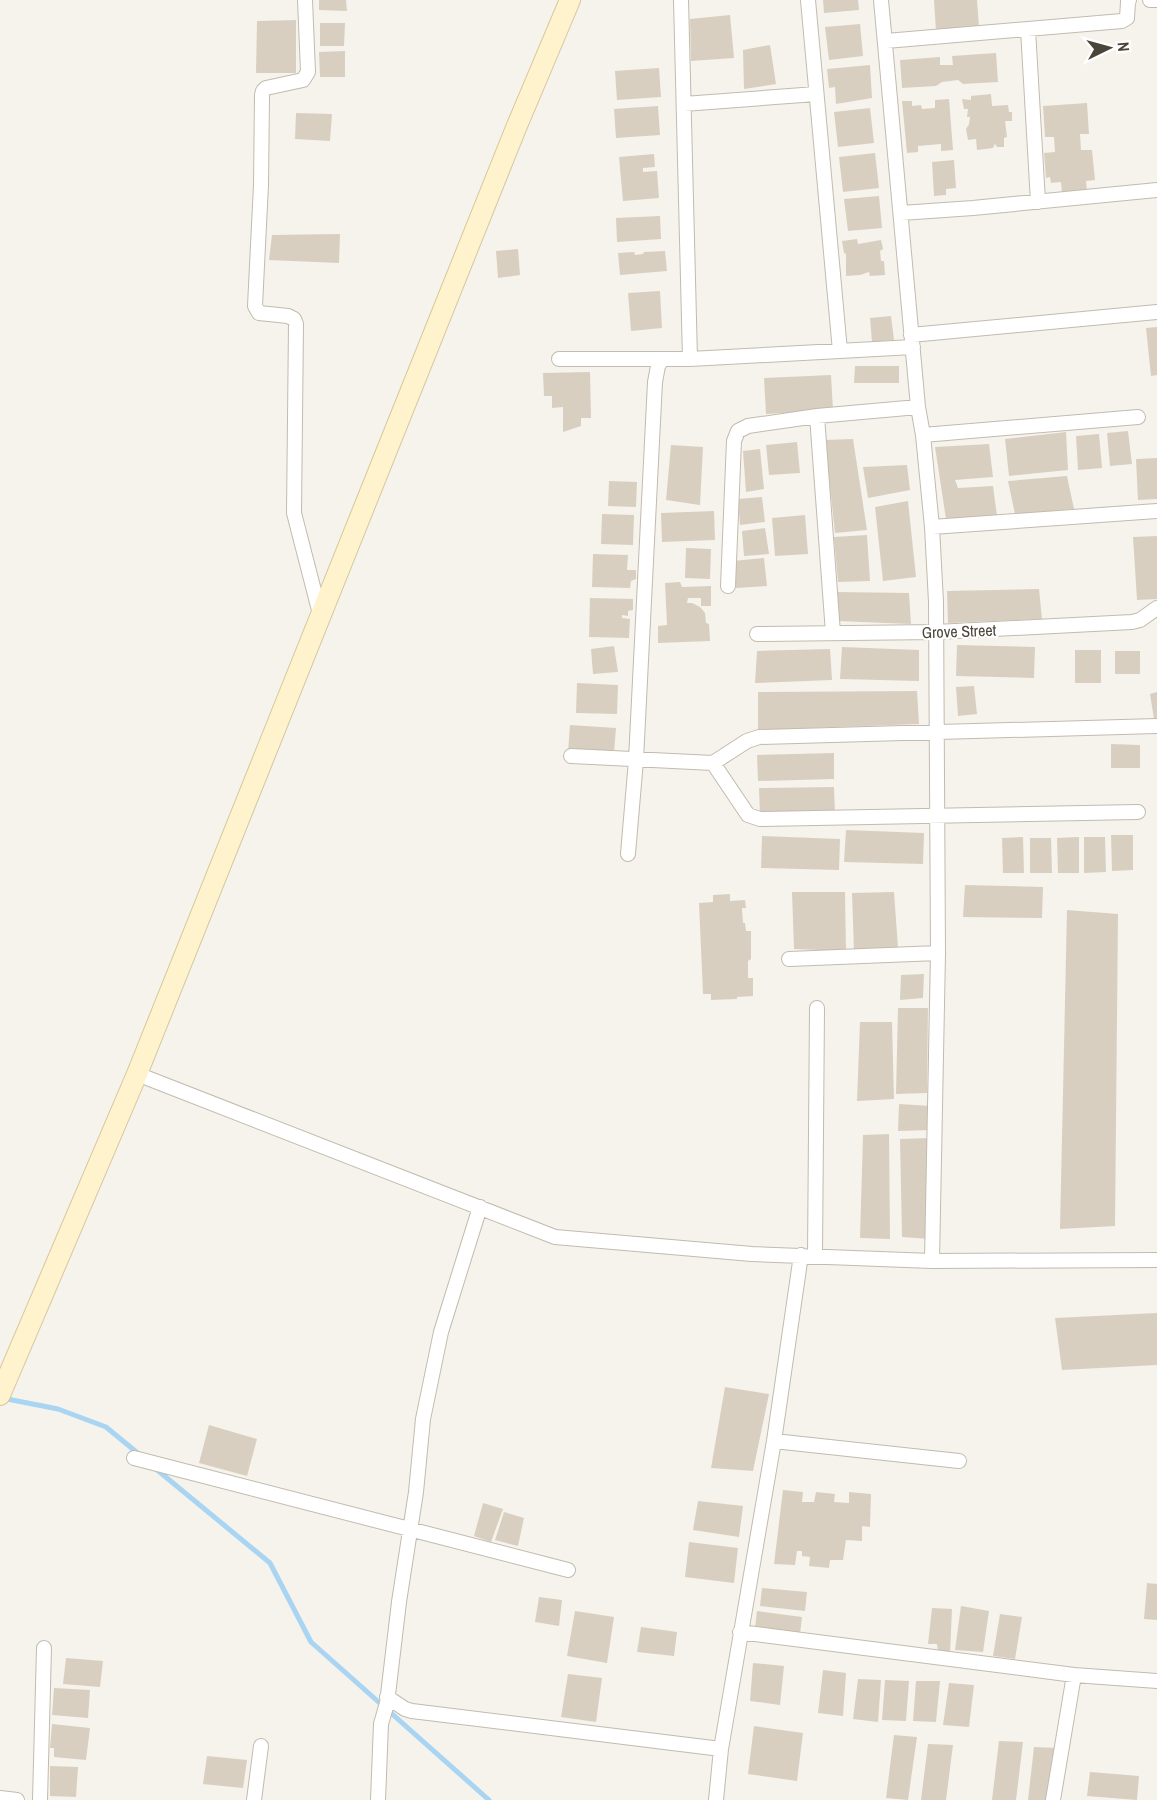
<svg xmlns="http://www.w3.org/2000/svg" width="1157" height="1800" font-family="'Archivo Narrow',sans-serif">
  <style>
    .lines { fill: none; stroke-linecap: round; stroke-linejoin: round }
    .stream { stroke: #a9d4f2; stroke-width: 5 }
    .building { fill: #d8cfc1 }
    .street-casing { stroke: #c2bbae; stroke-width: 16 }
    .secondary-casing { stroke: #d6c79b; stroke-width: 22 }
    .street { stroke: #fff; stroke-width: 14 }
    .secondary { stroke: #fff3cd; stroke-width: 20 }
    .labels { text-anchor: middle; stroke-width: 4.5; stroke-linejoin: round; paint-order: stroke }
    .street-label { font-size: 16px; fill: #4b4439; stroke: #fff }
  </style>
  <rect width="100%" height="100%" fill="#f6f3ec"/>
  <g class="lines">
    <path class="stream" d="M2 1398 58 1409 106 1427 140 1455
      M156 1469 270 1563 311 1642 489 1800"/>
  </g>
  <path class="building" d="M319 0H346L347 11 319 10Z
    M823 0H858L859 10 824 13Z
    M934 0H977L979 27 936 31Z
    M730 15 734 58 691 61 690 19Z
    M296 20V73H256L257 21Z
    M320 23H345L344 46H320Z
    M860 24 863 56 829 60 825 27Z
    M770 45 776 84 744 89 743 50Z
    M345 51V77H320L319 52Z
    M996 53 998 82 963 84 958 80 942 82 936 86 902 88 900 60 940 57V65H953L952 56Z
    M870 65 872 98 836 104 835 87 829 88 827 69Z
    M659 68 661 97 617 100 615 71Z
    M991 94 992 106 1008 105 1009 112H1012V121H1005L1007 137 1004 138V147H997L995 144 993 148 977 150 976 139 968 140 966 129 969 124 970 117H967L968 109H964L962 99 971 100V96Z
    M949 99 953 150 941 151V144L918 146V152L907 153 902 101H912V106L921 105 922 109 935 108V100Z
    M1087 103 1089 134H1080L1081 150H1092L1095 180 1086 181 1087 192 1062 194 1061 182 1051 183 1050 177 1046 178 1044 153 1055 152 1054 137H1045L1043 106Z
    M658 106 660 135 616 138 614 109Z
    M870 108 874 143 838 147 834 112Z
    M296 113 332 114 330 141 295 139Z
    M875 153 879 188 843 192 839 157Z
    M654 154 655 167 643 168V172L657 171 659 198 623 201 619 157Z
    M954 160 956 188 946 189V195L934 196 932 162Z
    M879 196 882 228 848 231 844 199Z
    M660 216 661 239 617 242 616 218Z
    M340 234 339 263 269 260 272 235Z
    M857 239 858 244 881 240 883 249 880 251 881 261H884L885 275 870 276 869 272 860 275 846 276V254L844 253 842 241Z
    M518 249 520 275 498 278 496 251Z
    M665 251 667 271 620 275 618 253 634 252 635 255 643 254 644 252Z
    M660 291 662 328 631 331 628 293Z
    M891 316 894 340 872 342 870 318Z
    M1157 327V375L1151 376 1146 328Z
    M855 366H899V383H854Z
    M590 372 591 418H581V426L563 432V407L552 408V396H544L543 373Z
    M831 375 833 410 766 414 764 378Z
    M1128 431 1132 464 1110 466 1107 433Z
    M1066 432 1068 470 1009 476 1005 439Z
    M1099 434 1102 468 1078 470 1076 436Z
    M853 439 867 530 835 533 825 440Z
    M797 442 800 473 769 475 766 445Z
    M989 444 993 477 955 480 958 488 993 486 997 516 946 519 935 447Z
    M671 445 703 447 700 505 666 500Z
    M760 449 764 489 746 492 743 451Z
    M1157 458V499L1138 500 1136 459Z
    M907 465 910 490 868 498 863 467Z
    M1067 476 1074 509 1015 514 1008 481Z
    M609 481 637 482 636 507 608 506Z
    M762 497 765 522 740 525 738 499Z
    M908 501 916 577 883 581 875 507Z
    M714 511 715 540 662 542 661 513Z
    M602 514 634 515 633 545 601 544Z
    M805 515 808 554 775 556 772 518Z
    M765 528 769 554 744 556 742 531Z
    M867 535 870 581 838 582 834 537Z
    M1157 536V599L1137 600 1133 537Z
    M686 548 711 549 710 579 685 578Z
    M593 554 628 555 627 570H636V579L631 581 630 588 592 587Z
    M764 558 767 586 736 588 733 561Z
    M680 582 682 587 711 586V606H701V598H688L687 603H692L700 607 705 613 706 623 709 624 710 641 658 643V626L667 625 665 583Z
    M1039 589 1042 619 948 623 947 591Z
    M837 592 909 593 911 624 837 621Z
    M590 598 633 599V610L628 611V616L622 615V618L630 619 629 638 589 637Z
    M957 645 1035 647 1034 678 956 676Z
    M614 646 618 672 593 674 591 649Z
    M842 647 919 650V681L840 679Z
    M830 649 832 680 755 683 757 651Z
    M1075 650H1101V683H1075Z
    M1115 651H1140V674H1115Z
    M577 683 618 685 617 714 576 713Z
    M974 686 977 714 958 716 956 687Z
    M917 691 919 724 758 730V692Z
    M1157 692V719H1154L1150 694Z
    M570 725 616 728 614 753H568Z
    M1111 744 1140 745V768H1111Z
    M834 753V779L758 781 757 755Z
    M834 787 835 814 760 815 759 788Z
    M846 830 924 833 923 864 844 862Z
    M1111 835H1133V870L1112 871Z
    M762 836 840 839 839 870 761 868Z
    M1023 837 1024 873H1003L1002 838Z
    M1079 837V873H1058L1057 838Z
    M1084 837H1105L1106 872 1084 873Z
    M1030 838H1051L1052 873H1030Z
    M965 885 1043 887 1042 918 963 917Z
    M792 892H845L846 951 794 949Z
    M894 892 898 948 854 952 852 893Z
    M730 894V901L745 900 746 908H742L743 923H745L746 931H751V959L748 961V978H753V996L737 997V999L711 1000V994H703L699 903 713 902V895Z
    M1067 910 1118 914 1115 1226 1060 1229Z
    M924 974 923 998 900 1000 901 975Z
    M898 1008H928L927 1093 896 1094Z
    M860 1022H892L894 1099 857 1101Z
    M899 1104 931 1106V1130L898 1131Z
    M889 1134 890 1239 860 1238 863 1135Z
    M930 1138V1239L902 1237 900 1139Z
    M1157 1313V1365L1062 1370 1055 1318Z
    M725 1387 769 1394 753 1471 711 1468Z
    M209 1425 257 1439 247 1476 199 1463Z
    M783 1490 803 1492 802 1502H814L816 1492 835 1494 834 1502 849 1503V1492L871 1494 870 1527 862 1526V1541L846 1540 843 1560H830L829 1568 809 1566 810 1557 802 1556V1551H797L795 1565 774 1564Z
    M698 1501 743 1506 739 1537 693 1530Z
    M483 1503 503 1509 491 1542 474 1536Z
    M504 1512 524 1518 518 1546 495 1540Z
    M689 1542 738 1548 734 1583 685 1577Z
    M1147 1583 1157 1584V1620L1144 1619Z
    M762 1588 807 1592 805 1611 760 1606Z
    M539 1597 562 1600 559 1626 535 1622Z
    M961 1606 989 1611 983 1652 955 1650Z
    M932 1608 952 1609 950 1654 938 1652 937 1644H928Z
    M575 1611 614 1617 607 1663 567 1656Z
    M757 1611 802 1617 800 1634 755 1628Z
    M1000 1614 1022 1617 1015 1659 993 1656Z
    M641 1627 677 1632 674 1656 637 1652Z
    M66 1658 103 1661 100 1687 63 1684Z
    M753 1663 784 1666 780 1705 750 1701Z
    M823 1670 846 1673 843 1716 818 1713Z
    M568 1674 602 1678 596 1722 561 1717Z
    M858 1679 881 1680 878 1722 853 1719Z
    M885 1680 909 1681 906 1721 882 1720Z
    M916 1681H940L936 1722 913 1721Z
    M949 1683 974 1685 969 1727 943 1725Z
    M54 1688 90 1690 88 1718 52 1715Z
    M52 1724 90 1728 86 1760 54 1757V1748H50Z
    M754 1726 803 1733 797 1781 748 1774Z
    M894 1735 917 1737 908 1800 886 1798Z
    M999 1741 1023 1742 1016 1800H992Z
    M928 1744 953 1745 946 1800H921Z
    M1034 1747 1057 1748 1049 1800H1028Z
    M207 1756 247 1760 243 1788 203 1784Z
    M50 1766 78 1767 76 1797 50 1796Z
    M1090 1772 1139 1776 1137 1800 1087 1796Z"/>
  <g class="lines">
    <g class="street-casing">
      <path id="street" d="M305 0 308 72 303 80 266 88 263 91 262 95 261 185 255 306 259 313 288 316 294 319 296 324 294 513 320 614
        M681 0 690 359
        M808 0 840 351
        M881 0 918 407 923 435 932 527 936 602 938 953 932 1261
        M1150 0H1157
        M1028 29 1038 202
        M886 41 1122 21 1127 18 1128 2 1129 0
        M684 104 816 94
        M901 213 973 208 1157 190
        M911 335 1157 312
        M559 359H690L913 347
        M817 416 833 633
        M923 435 1138 417
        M932 527 1157 511
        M728 586 734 441 738 431 748 426 817 416 918 407
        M757 634 936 632 1132 622 1140 620 1157 608
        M571 756 713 763 747 741 759 737 1157 726
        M713 763 748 815 760 819 1138 812
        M628 854 636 760 655 382 658 366 662 359
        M789 959 938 953
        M137 1074 555 1237 752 1254 932 1261 1157 1260
        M815 1255 817 1008
        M774 1441 959 1461
        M134 1458 568 1570
        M740 1632 1074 1675 1157 1681
        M387 1697 405 1709 412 1711 721 1749 774 1441 801 1255
        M0 1798 17 1800
        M40 1800 44 1648
        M254 1800 261 1746
        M378 1800 381 1724 387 1703 399 1602 416 1492 423 1419 441 1332 480 1207
        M716 1800 721 1749
        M1053 1800 1074 1675"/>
    </g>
    <g class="secondary-casing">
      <path id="secondary" d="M0 1395 137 1074 516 128 570 0"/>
    </g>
    <use href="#street" class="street"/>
    <use href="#secondary" class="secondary"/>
  </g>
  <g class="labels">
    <g class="street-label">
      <text transform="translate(959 631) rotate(-2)" y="6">Grove Street</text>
    </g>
  </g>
  <g transform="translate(1109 48) rotate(85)" stroke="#ffffff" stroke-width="4.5" paint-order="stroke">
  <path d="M0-4.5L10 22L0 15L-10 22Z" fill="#4b4439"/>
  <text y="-9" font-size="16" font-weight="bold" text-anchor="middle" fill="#4b4439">N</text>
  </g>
</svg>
